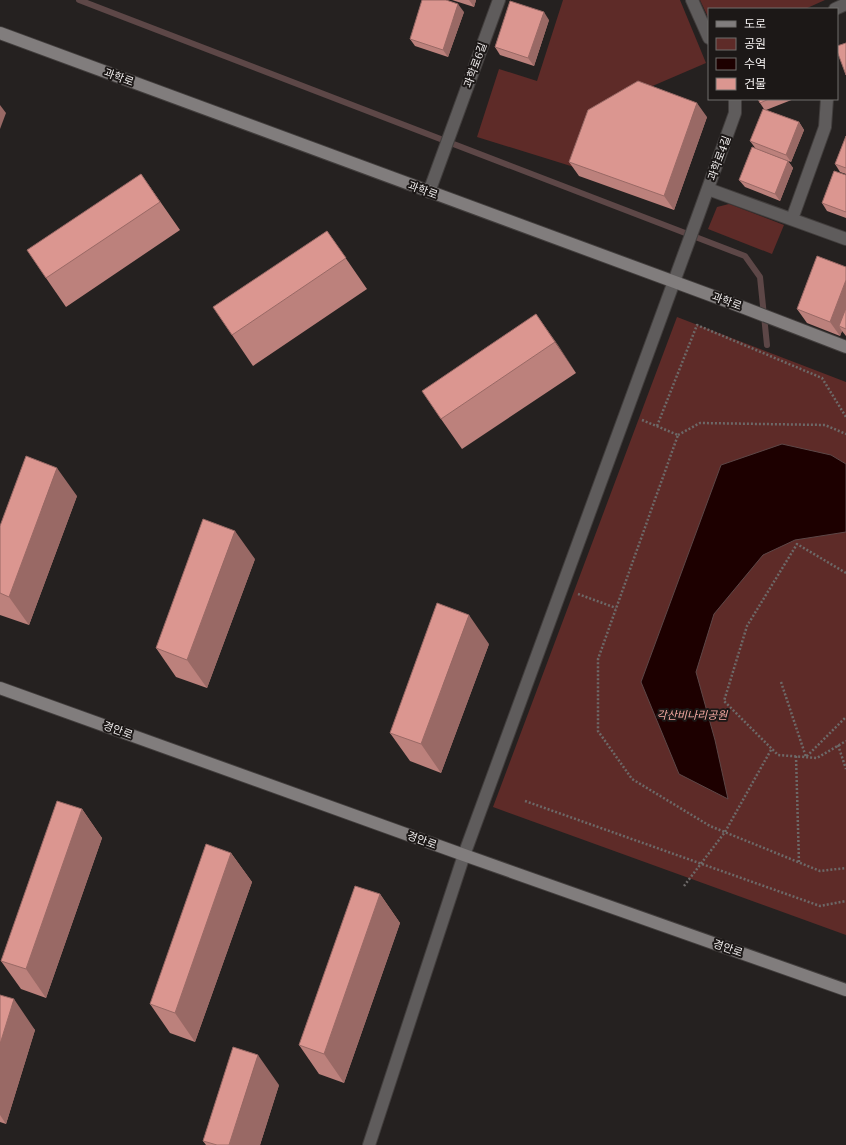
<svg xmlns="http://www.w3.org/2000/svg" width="846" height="1145" font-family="Lora,'Noto Sans KR',serif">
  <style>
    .green { fill: #5e2b28 }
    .water { fill: #1d0000; stroke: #5d4747 }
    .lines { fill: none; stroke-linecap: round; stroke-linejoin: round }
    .stream { stroke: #5d4747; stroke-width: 6 }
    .street-casing { stroke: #423e3d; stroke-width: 14 }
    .secondary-casing { stroke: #423e3d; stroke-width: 14 }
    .path { stroke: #6d6968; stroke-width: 2.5; stroke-dasharray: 2 2; stroke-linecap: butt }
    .street { stroke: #5f5c5c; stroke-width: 12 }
    .secondary { stroke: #817d7d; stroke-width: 12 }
    .wall { fill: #bc817c }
    .shaded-wall { fill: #996965 }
    .building { fill: #db9690; stroke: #996965 }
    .labels { text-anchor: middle; stroke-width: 4; stroke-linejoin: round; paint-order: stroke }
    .street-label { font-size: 11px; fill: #f1eeee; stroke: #1c1817 }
    .park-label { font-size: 11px; font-style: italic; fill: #f8aba4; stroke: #1c1817 }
  </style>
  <rect width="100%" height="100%" fill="#252120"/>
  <path class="green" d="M563 0H680L706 63 592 112 574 167 477 137 499 69 537 81Z
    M700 0H825L805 9H709V19Z
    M729 204 784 225 772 254 708 229 717 207Z
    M677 317 846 382V935L493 807Z"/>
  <path class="water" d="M782 444 831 455 846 464V532L795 540 763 555 714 614 696 672 715 740 728 799 679 774 641 682 721 465Z"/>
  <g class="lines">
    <path class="stream" d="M79 0 745 256 760 277 767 345"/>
    <g class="street-casing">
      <path id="street" d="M692 0 709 38
        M835 9 846 4
        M708 189 846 239
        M429 192 499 0
        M792 219 825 127 827 99
        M369 1145 464 855 698 216 735 113V99"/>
    </g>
    <g class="secondary-casing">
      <path id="secondary" d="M0 33 729 302 846 347
        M0 688 464 855 846 990"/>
    </g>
    <path class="path" d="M642 420 678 435 598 659V731L632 779 710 826 820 871 846 868
      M657 426 697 325 822 378 846 417
      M678 435 700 423 825 425 846 434
      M846 573 797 544 747 626 724 701 778 755 817 758 846 741
      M578 594 616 608
      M781 682 806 757 846 717
      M838 745 846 769
      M796 756 799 863
      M525 801 820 906 846 901
      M684 886 725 832 772 748"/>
    <use href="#street" class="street"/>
    <use href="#secondary" class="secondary"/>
  </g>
  <path class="wall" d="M452 0H476L474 7Z
    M464 12 448 57 415 46 410 39Z
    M549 20 534 66 500 55 495 47Z
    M758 99H794L766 110 799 122 804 130 791 162 756 149 750 141 764 109 760 103Z
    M707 117 674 210 579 176 569 162Z
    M846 136V174L840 172 835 164Z
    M788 161 793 168 780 201 745 187 739 180Z
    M141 174 180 230 66 307 46 278Z
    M846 175V218L827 211 822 203Z
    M327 231 367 289 253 366 232 335Z
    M846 267V336L842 331 840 336 807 323 797 309Z
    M536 314 576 373 462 449 441 419Z
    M77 496 29 625 0 615V526Z
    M255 559 207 688 176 677 156 648Z
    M489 644 441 773 410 761 390 733Z
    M82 809 102 838 46 998 21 989 1 961Z
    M231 853 252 882 195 1042 170 1033 150 1004Z
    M380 894 400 923 344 1083 319 1074 299 1045Z
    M0 995 35 1030 6 1124 0 1122Z
    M279 1085 260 1145H206L203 1141Z"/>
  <path class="shaded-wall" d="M469 0H476L474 7Z
    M458 4 464 12 448 57 443 50Z
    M544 12 549 20 534 66 528 58Z
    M697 103 707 117 674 210 664 196Z
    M0 105 6 113 0 129Z
    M799 122 804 130 791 162 786 155Z
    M788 161 793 168 780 201 775 194Z
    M846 280V320L839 326 842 331 840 336 830 322Z
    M536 314 558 345 576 373 555 342Z
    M57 468 77 496 29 625 9 597Z
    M235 531 255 559 207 688 187 660Z
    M469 615 489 644 441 773 421 744Z
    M82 809 102 838 46 998 26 969Z
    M231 853 252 882 195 1042 175 1013Z
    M380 894 400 923 344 1083 324 1054Z
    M14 999 35 1030 6 1124 0 1115V1044Z
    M258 1055 279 1085 260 1145H229Z"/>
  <path class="building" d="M422 0H446L458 4 443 50 410 39Z
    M510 1 544 12 528 58 495 47Z
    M846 43V75L837 51V46Z
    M638 81 697 103 664 196 569 162 588 110Z
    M758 99H769L760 103Z
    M763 109 799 122 786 155 750 141Z
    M846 136V168L835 164Z
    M752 147 788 161 775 194 739 180Z
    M834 171 846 175V212L822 203Z
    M141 174 160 202 46 278 27 250Z
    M327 231 346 258 232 335 213 307Z
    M817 256 846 267V280L830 322 797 309Z
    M846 308V329L839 326Z
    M536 314 555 342 441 419 422 391Z
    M26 456 57 468 9 597 0 593V526Z
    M203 519 235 531 187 660 156 648Z
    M437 603 469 615 421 744 390 733Z
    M57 801 82 809 26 969 1 961Z
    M206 844 231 853 175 1013 150 1004Z
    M355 886 380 894 324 1054 299 1045Z
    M0 995 14 999 0 1044Z
    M233 1047 258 1055 229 1145H217L203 1141Z"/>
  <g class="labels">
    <g class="street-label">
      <text transform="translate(475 65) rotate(-70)" y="4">과학로6길</text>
      <text transform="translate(119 77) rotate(20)" y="4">과학로</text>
      <text transform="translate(719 158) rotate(-70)" y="4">과학로4길</text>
      <text transform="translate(423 190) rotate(20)" y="4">과학로</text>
      <text transform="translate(727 301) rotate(20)" y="4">과학로</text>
      <text transform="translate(118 730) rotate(20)" y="4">경안로</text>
      <text transform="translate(422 840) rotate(20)" y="4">경안로</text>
      <text transform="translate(728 948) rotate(19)" y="4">경안로</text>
    </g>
    <g class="park-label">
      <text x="692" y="719">각산비나리공원</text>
    </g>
  </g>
  <rect x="708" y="8" width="130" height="92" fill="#1c1817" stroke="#716e6d"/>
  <rect x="716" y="21" width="20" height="6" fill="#817d7d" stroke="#716e6d"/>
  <text x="744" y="28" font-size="12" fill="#f1eeee">도로</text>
  <rect x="716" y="38" width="20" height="12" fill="#5e2b28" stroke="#716e6d"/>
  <text x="744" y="48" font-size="12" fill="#f1eeee">공원</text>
  <rect x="716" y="58" width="20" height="12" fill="#1d0000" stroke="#716e6d"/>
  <text x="744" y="68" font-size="12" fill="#f1eeee">수역</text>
  <rect x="716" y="78" width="20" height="12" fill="#db9690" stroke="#716e6d"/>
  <text x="744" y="88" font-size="12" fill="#f1eeee">건물</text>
</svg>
